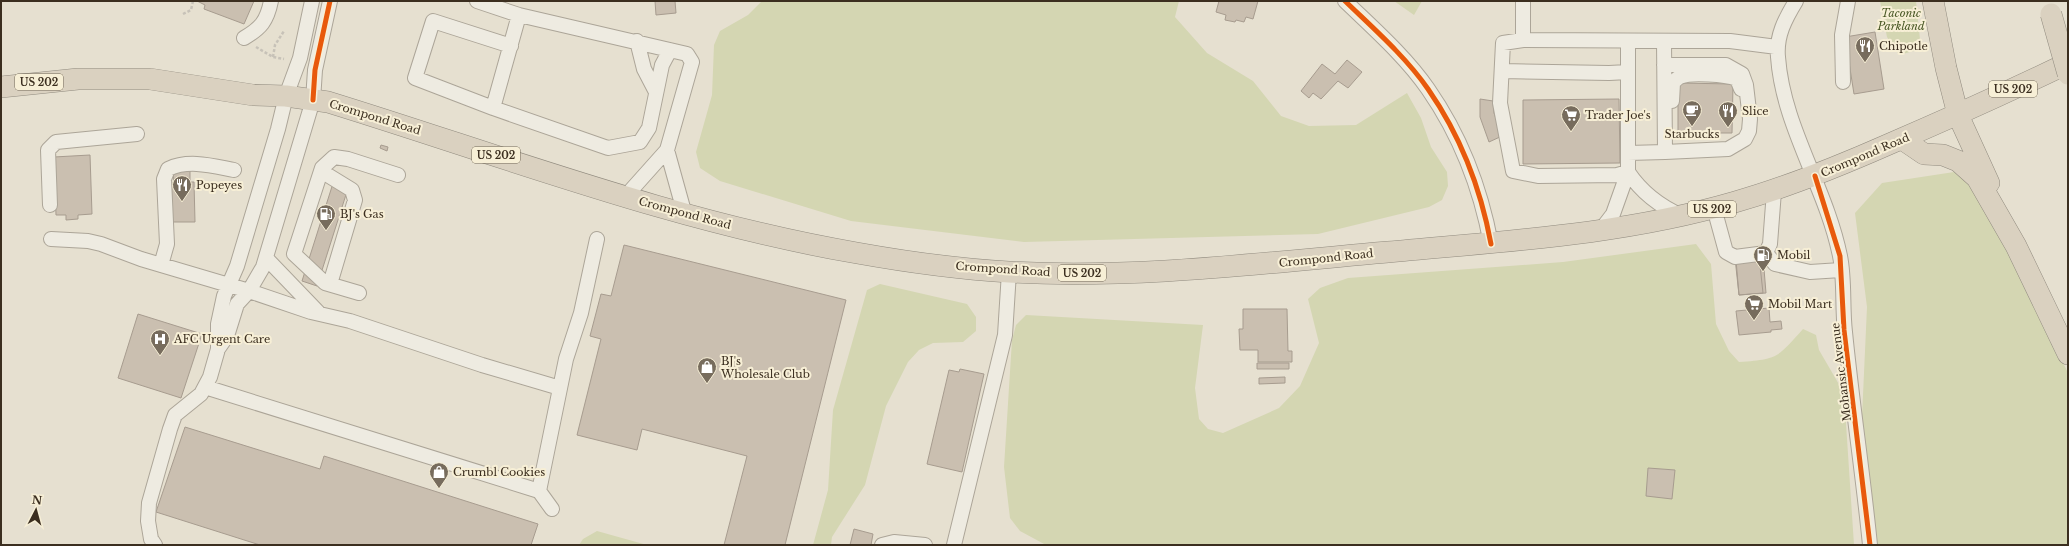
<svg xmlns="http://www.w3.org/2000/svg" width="2069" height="546" font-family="'Libre Baskerville',serif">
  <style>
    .green { fill: #d4d6b2 }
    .building { fill: #cabfb0; stroke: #a79c8f }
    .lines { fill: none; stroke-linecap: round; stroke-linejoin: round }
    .minor-casing { stroke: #aca598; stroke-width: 16 }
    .highway-casing { stroke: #918b7f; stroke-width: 22 }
    .path { stroke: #c7c2b8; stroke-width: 2.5; stroke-dasharray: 3 2; stroke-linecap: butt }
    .minor { stroke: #eeebe1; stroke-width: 14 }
    .highway { stroke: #dad1c0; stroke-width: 21 }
    .highway-bridge-casing { stroke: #918b7f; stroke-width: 22; stroke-linecap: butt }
    .highway-bridge { stroke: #dad1c0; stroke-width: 21 }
    .cycleway-casing { stroke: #f7efd6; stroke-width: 8 }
    .cycleway { stroke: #e8590c; stroke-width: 5 }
    .labels { text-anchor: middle; stroke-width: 4; stroke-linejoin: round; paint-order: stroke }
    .shield { fill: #f7efd6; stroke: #736856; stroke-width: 1 }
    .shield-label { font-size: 10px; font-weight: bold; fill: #3b2e1f }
    .park-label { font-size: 11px; font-style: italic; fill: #495825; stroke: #f7efd6 }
    .poi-label { font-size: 11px; fill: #3b2e1f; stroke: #f7efd6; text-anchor: start }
    .street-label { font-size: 11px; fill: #3b2e1f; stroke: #f7efd6 }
  </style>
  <rect width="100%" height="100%" fill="#e6e0d0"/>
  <path class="green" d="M762 1H1179L1175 17 1207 53 1253 81 1281 116 1309 126 1356 125 1407 93 1421 118 1431 147 1447 172 1448 186 1442 200 1429 207 1318 234 1024 242 851 221 720 181 700 168 696 152 712 95 714 45 720 31 748 15Z
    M1394 1H1422L1414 15Z
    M1880 1H1916L1921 49 1899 55 1887 37Z
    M1954 172 1971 182 1998 229 2068 373V545H1876L1862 417 1867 307 1855 213 1882 183Z
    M1696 244 1711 264 1716 324 1729 351 1739 362C1778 359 1777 358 1803 329L1816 335 1819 350 1844 393 1854 545H1046L1020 531 1010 518 1004 467 1012 340 1016 325 1026 315 1203 325 1195 388 1199 419 1208 429 1223 433 1279 408 1300 386 1319 343 1308 299 1320 288 1348 278 1563 262Z
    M880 284 967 304 976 317V331L963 342 933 343 919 350 908 362 886 406 865 485 832 537 831 545H813L828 490 833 410 867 290Z
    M597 531 647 545H579L583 539Z"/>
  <path class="building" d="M197 1H254L244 24 204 9 205 5Z
    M655 1H675L676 13 656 15Z
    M1219 1H1258L1253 19 1246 17 1244 22 1236 20 1235 22 1225 20 1226 15 1216 12Z
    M1875 32 1884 89 1854 94 1845 37Z
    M1347 60 1362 72 1348 88 1338 81 1321 99 1313 93 1309 98 1301 91 1322 64 1335 74Z
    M1678 83 1733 84 1732 133H1678Z
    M1480 99 1493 101 1494 113 1502 136 1489 142 1480 117Z
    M1619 99 1620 163 1523 164V100Z
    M381 145 388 147 387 151 380 148Z
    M90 155 92 214 78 215V219L66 220V215H56L54 157Z
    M173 171H190V182H194L195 222H170L169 183H174Z
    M335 177 350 182 317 286 302 281Z
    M624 245 846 300 785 545H724L747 456 642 429 637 450 577 435 601 339 590 336 601 294 611 296Z
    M1759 256 1763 293 1739 295 1735 258Z
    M1763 257 1766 293 1739 295 1736 260Z
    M1769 308 1770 322 1781 321 1782 329 1771 330V332L1739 335 1736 311Z
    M1243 309H1287L1288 351H1292V362H1258V350H1240L1239 329H1243Z
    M138 314 202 334 181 398 118 378Z
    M1257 363H1289V369H1257Z
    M960 369 984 374 962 472 927 464 949 370 959 372Z
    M1285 377V383L1259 384V378Z
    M185 427 320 469 324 456 538 524 531 545H260L156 512Z
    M1648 468 1675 470 1672 499 1646 496Z
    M854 529 873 534 871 545H850Z"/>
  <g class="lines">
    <g class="minor-casing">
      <path id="minor" d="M477 1 519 15 687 54 692 62 667 150 625 197
        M1345 1C1373 28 1406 57 1428 89 1460 135 1481 190 1491 244
        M1523 1V40
        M1796 1C1785 19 1776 36 1778 57 1783 127 1826 187 1840 256 1845 281 1842 307 1845 332 1852 403 1863 474 1870 545
        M244 38C261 28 267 21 271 1
        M637 41 644 69 656 92
        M1664 41 1665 152 1728 149 1745 139 1749 131 1750 119 1746 85 1742 74 1726 65H1664
        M511 46 433 21 415 78 493 108 519 15
        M1502 71 1609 73 1628 72
        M1843 82 1842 35 1848 1
        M1672 101 1673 83C1675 81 1677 78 1680 77 1691 72 1726 75 1737 79L1741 89
        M493 108 608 148 640 142 649 128 662 65 670 50
        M667 150 685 215
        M1628 153 1665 152
        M321 171 352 190 355 200 330 284
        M1628 172 1617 175 1538 176 1513 171 1500 103 1503 43 1523 40 1730 41 1777 47
        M1628 172C1642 193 1659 206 1682 216
        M50 205 48 150 56 142 137 134
        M1714 208 1726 252 1735 257 1766 253
        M1600 231 1613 214 1628 172V41
        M51 239 88 241 101 244 141 259 249 291 311 312 350 321 482 365 560 388
        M1766 253 1775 264 1810 272 1841 270
        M1766 253 1770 244 1774 191
        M266 258 318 312
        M161 265 167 244 164 179 168 169C189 159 213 166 234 170
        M359 293 325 283 294 254 322 168 334 157 348 159 398 175
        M218 349 227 336 237 304 249 291 263 267 313 100 315 70 330 1
        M205 387 539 491
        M552 509 539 491 566 359 581 313 597 239
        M155 545 151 539 148 521 149 503 170 429 175 415 201 394 210 377 218 349V324L224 296 237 266 278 129 286 96 300 58 312 1
        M882 545 894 542 925 545
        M954 545 1005 335 1009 272"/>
    </g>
    <g class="highway-casing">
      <path id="highway" d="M1933 1 1946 68 1958 115 1989 183
        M1 87 78 79H150L253 95 286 96 328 102C503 156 676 222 857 253 907 262 958 269 1009 272 1136 279 1262 263 1388 252 1505 241 1622 235 1735 202 1788 187 1837 167 1887 145 1948 119 2008 92 2068 63
        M1902 139 1924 154 1943 155 1958 161 1977 178 2016 246 2068 354"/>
    </g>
    <path class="path" d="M183 14 191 10 193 1
      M256 47 273 57 284 59
      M273 57 275 45 284 31"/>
    <use href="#minor" class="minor"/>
    <use href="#highway" class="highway"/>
    <g class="highway-bridge-casing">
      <path id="highway-bridge" d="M2051 14 2068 74"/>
    </g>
    <use href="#highway-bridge" class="highway-bridge"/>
    <g class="cycleway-casing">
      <path id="cycleway" d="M1345 1C1373 28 1406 57 1428 89 1460 135 1481 190 1491 244
        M313 100 315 70 330 1
        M1815 176 1840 256 1844 330 1870 545"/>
    </g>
    <use href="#cycleway" class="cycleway"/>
  </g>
  <defs>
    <g id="restaurant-pin" transform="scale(1)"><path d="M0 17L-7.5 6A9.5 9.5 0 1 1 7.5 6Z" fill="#776c5d" stroke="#f7efd6"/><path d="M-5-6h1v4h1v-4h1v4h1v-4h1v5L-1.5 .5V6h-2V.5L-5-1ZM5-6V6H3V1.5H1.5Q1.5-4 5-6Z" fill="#fff"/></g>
    <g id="cafe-pin" transform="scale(1)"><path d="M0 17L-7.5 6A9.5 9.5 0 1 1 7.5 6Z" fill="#776c5d" stroke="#f7efd6"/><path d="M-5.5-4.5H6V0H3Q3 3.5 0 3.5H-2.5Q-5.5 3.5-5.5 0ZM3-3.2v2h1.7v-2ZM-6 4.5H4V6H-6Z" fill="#fff"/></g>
    <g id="supermarket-pin" transform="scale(1)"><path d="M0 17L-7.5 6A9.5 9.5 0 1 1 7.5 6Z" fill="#776c5d" stroke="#f7efd6"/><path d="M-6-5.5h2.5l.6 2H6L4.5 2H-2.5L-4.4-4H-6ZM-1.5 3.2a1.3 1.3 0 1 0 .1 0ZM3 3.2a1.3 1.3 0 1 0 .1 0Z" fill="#fff"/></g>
    <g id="fuel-pin" transform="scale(1)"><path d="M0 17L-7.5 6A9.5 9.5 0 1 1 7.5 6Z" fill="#776c5d" stroke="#f7efd6"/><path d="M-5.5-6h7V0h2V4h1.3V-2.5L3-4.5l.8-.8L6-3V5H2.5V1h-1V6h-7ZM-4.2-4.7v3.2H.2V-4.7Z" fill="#fff"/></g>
    <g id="hospital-pin" transform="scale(1)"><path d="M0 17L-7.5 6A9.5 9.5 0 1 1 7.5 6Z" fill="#776c5d" stroke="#f7efd6"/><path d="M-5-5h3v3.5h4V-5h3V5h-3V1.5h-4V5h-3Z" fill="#fff"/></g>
    <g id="shop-pin" transform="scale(1)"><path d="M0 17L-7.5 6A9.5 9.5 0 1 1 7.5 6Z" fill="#776c5d" stroke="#f7efd6"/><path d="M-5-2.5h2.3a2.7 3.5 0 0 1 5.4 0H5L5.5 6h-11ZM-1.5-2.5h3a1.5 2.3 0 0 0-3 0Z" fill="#fff"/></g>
  </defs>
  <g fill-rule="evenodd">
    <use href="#restaurant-pin" x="1865" y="46"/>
    <use href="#cafe-pin" x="1692" y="110"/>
    <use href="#restaurant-pin" x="1728" y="111"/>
    <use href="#supermarket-pin" x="1571" y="115"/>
    <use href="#restaurant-pin" x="182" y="185"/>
    <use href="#fuel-pin" x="326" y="214"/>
    <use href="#fuel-pin" x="1763" y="255"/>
    <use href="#supermarket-pin" x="1754" y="304"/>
    <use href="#hospital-pin" x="160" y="339"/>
    <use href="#shop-pin" x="707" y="367"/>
    <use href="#shop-pin" x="439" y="472"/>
  </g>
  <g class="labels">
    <g class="shield">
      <rect x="15" y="74" width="48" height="16" rx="3"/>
      <rect x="1989" y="81" width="48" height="16" rx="3"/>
      <rect x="472" y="147" width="48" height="16" rx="3"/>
      <rect x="1688" y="201" width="48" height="16" rx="3"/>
      <rect x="1058" y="265" width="48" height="16" rx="3"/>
    </g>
    <g class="shield-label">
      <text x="39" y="86">US 202</text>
      <text x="2013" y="93">US 202</text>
      <text x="496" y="159">US 202</text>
      <text x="1712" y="213">US 202</text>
      <text x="1082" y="277">US 202</text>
    </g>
    <g class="park-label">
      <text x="1901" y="17">Taconic<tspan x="1901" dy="13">Parkland</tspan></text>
    </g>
    <g class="poi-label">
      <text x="1879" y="50">Chipotle</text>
      <text x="1742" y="115">Slice</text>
      <text x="1585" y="119">Trader Joe's</text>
      <text x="1692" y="138" text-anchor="middle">Starbucks</text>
      <text x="196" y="189">Popeyes</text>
      <text x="340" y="218">BJ's Gas</text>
      <text x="1777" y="259">Mobil</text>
      <text x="1768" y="308">Mobil Mart</text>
      <text x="174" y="343">AFC Urgent Care</text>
      <text x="721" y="365">BJ's<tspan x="721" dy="13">Wholesale Club</tspan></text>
      <text x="453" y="476">Crumbl Cookies</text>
    </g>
    <g class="street-label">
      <text transform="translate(375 117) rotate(17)" y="4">Crompond Road</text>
      <text transform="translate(1865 155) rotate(-23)" y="4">Crompond Road</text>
      <text transform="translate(685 213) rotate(15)" y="4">Crompond Road</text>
      <text transform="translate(1326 258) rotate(-6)" y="4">Crompond Road</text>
      <text transform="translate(1003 269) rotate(4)" y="4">Crompond Road</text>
      <text transform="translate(1841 372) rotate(-97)" y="4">Mohansic Avenue</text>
    </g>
  </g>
  <rect width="2069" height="546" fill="none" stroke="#3b2e1f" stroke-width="4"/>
  <g transform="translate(36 510) rotate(6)" stroke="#f7efd6" stroke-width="3" paint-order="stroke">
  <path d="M0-3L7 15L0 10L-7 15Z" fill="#3b2e1f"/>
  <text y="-6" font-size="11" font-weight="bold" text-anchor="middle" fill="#3b2e1f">N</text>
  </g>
</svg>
